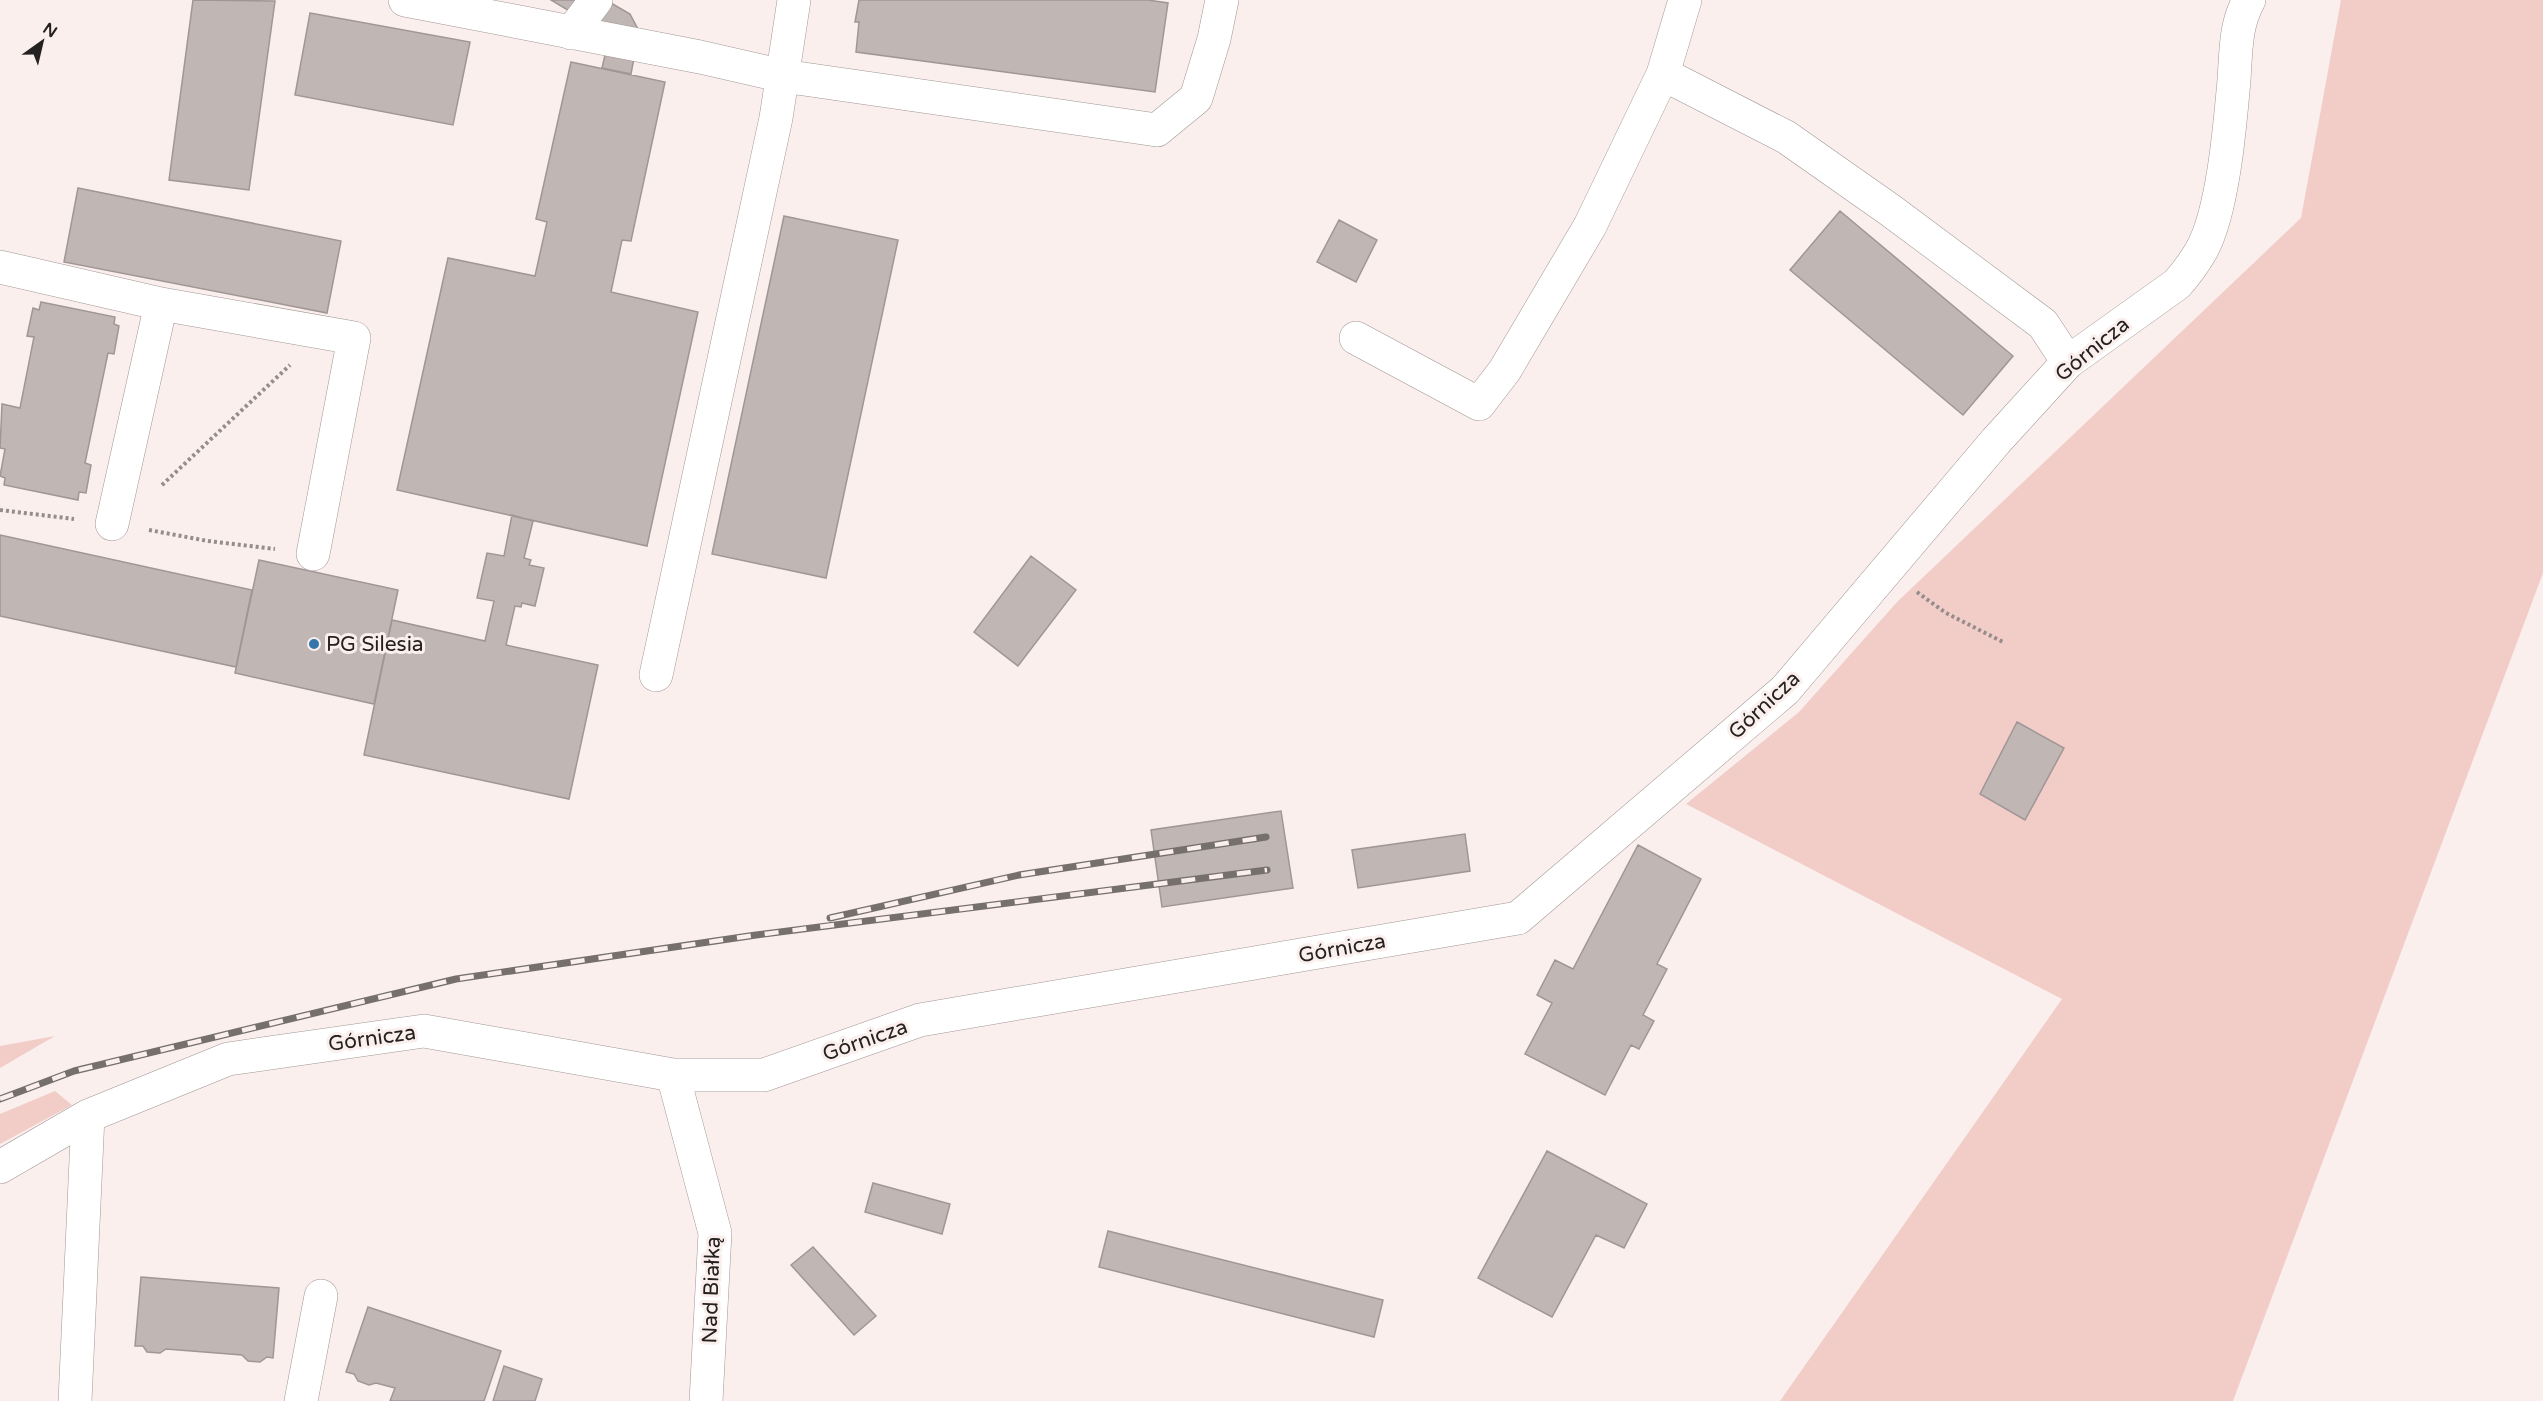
<svg xmlns="http://www.w3.org/2000/svg" width="2543" height="1401" font-family="'Varela Round',sans-serif">
  <style>
    .green { fill: #f2cdc8 }
    .building { fill: #c0b6b4; stroke: #a09695; stroke-width: 1.5 }
    .lines { fill: none; stroke-linecap: round; stroke-linejoin: round }
    .minor-casing { stroke: #a19795; stroke-width: 34 }
    .path { stroke: #958d8c; stroke-width: 4; stroke-dasharray: 3 3; stroke-linecap: butt }
    .minor { stroke: #fff; stroke-width: 33 }
    .rail-casing { stroke: #756f6d; stroke-width: 7 }
    .rail { stroke: #faefed; stroke-width: 4.5; stroke-dasharray: 14; stroke-linecap: butt }
    .poi-dot { fill: #3476ac; stroke: #faefed; stroke-width: 2 }
    .labels { text-anchor: middle; stroke-width: 6; stroke-linejoin: round; paint-order: stroke }
    .street-label { font-size: 21px; fill: #252120; stroke: #faefed }
    .poi-label { font-size: 21px; fill: #252120; stroke: #faefed; text-anchor: start }
  </style>
  <rect width="100%" height="100%" fill="#faefed"/>
  <path class="green" d="M2341 0H2543V573L2233 1401H1780L2062 999 1686 804 1799 712 1897 602 2301 218Z
    M55 1036 0 1068V1046Z
    M55 1091 72 1105 0 1144V1114Z"/>
  <path class="building" d="M193 0 275 1 249 190 169 180Z
    M551 0H606L630 14 639 31 631 74 602 68 609 38 608 34Z
    M859 0H1148L1168 3 1155 92 856 52 859 22H855Z
    M310 13 470 42 453 125 295 95Z
    M571 62 665 82 631 241 622 240 611 292 698 312 647 546 397 490 448 258 535 276 547 222 536 219Z
    M78 188 341 241 327 313 64 262Z
    M1840 211 2013 356 1963 415 1790 270Z
    M784 216 898 240 826 578 712 554Z
    M1339 220 1377 240 1356 282 1317 262Z
    M41 302 115 317 114 324 119 326 114 354 108 353 85 463 91 465 86 493 79 492 78 500 4 485 5 478 0 476 5 449 0 448 2 404 20 408 34 337 27 336 33 308 39 310Z
    M512 515 533 521 524 558 531 560 529 565 544 568 535 606 522 603 521 607 515 606 506 645 598 665 569 799 364 755 392 620 485 641 494 601 477 598 487 553 504 556Z
    M0 535 252 590 236 667 0 616Z
    M1031 556 1076 590 1018 666 974 632Z
    M259 560 398 590 374 704 235 673Z
    M2017 722 2064 748 2025 820 1980 794Z
    M1281 811 1293 888 1162 907 1151 830Z
    M1465 834 1470 871 1358 888 1352 850Z
    M1638 845 1701 879 1657 964 1667 969 1643 1015 1654 1021 1639 1049 1631 1045 1605 1095 1525 1054 1552 1003 1537 995 1555 960 1573 969Z
    M1547 1151 1647 1204 1624 1248 1596 1235 1552 1317 1478 1278Z
    M873 1183 950 1204 942 1234 865 1212Z
    M1108 1231 1383 1300 1374 1337 1099 1267Z
    M813 1247 876 1316 854 1335 791 1265Z
    M141 1277 279 1288 273 1358 267 1357 260 1362 248 1361 242 1355 166 1349 160 1353 147 1352 143 1346H135Z
    M368 1307 501 1351 484 1401H390L395 1388 376 1383 369 1385 358 1381 354 1374 346 1372Z
    M504 1366 542 1379 535 1401H493Z"/>
  <g class="lines">
    <g class="minor-casing">
      <path id="minor" d="M405 0 700 57 783 76 1157 130 1196 98 1214 39 1222 0
        M571 33 596 0
        M1663 74 1786 137 1890 210 2043 324 2068 362
        M0 267 161 304 354 338 313 554
        M1356 338 1479 404 1505 370 1590 226 1663 74 1685 0
        M112 524 161 304
        M656 675 776 118 794 0
        M673 1075 715 1233 706 1401
        M0 1167 88 1116 228 1059 424 1031 673 1075H764L920 1020 1518 918 1785 690 1996 441 2068 362 2177 284C2186 274 2194 263 2201 251 2223 213 2230 125 2234 80 2236 52 2235 25 2249 0
        M75 1401 88 1116
        M301 1401 321 1296"/>
    </g>
    <path class="path" d="M162 485 290 365
      M0 510 74 519
      M149 530 208 541 275 549
      M1917 592 1946 613 2003 642"/>
    <use href="#minor" class="minor"/>
    <g class="rail-casing">
      <path id="rail" d="M830 918 1019 875 1266 837
        M0 1099 74 1071 456 979 756 935 1267 870"/>
    </g>
    <use href="#rail" class="rail"/>
  </g>
  <circle class="poi-dot" cx="314" cy="644" r="6"/>
  <g class="labels">
    <g class="street-label">
      <text transform="translate(2092 349) rotate(-39)" y="7">Górnicza</text>
      <text transform="translate(1764 705) rotate(-43)" y="7">Górnicza</text>
      <text transform="translate(1342 948) rotate(-10)" y="7">Górnicza</text>
      <text transform="translate(372 1038) rotate(-8)" y="7">Górnicza</text>
      <text transform="translate(865 1040) rotate(-19)" y="7">Górnicza</text>
      <text transform="translate(711 1290) rotate(-88)" y="7">Nad Białką</text>
    </g>
    <g class="poi-label">
      <text x="326" y="651">PG Silesia</text>
    </g>
  </g>
  <g transform="translate(42 42) rotate(34)" stroke="#faefed" stroke-width="4.5" paint-order="stroke">
  <path d="M0-4.5L10 22L0 15L-10 22Z" fill="#252120"/>
  <text y="-9" font-size="16" font-weight="bold" text-anchor="middle" fill="#252120">N</text>
  </g>
</svg>
